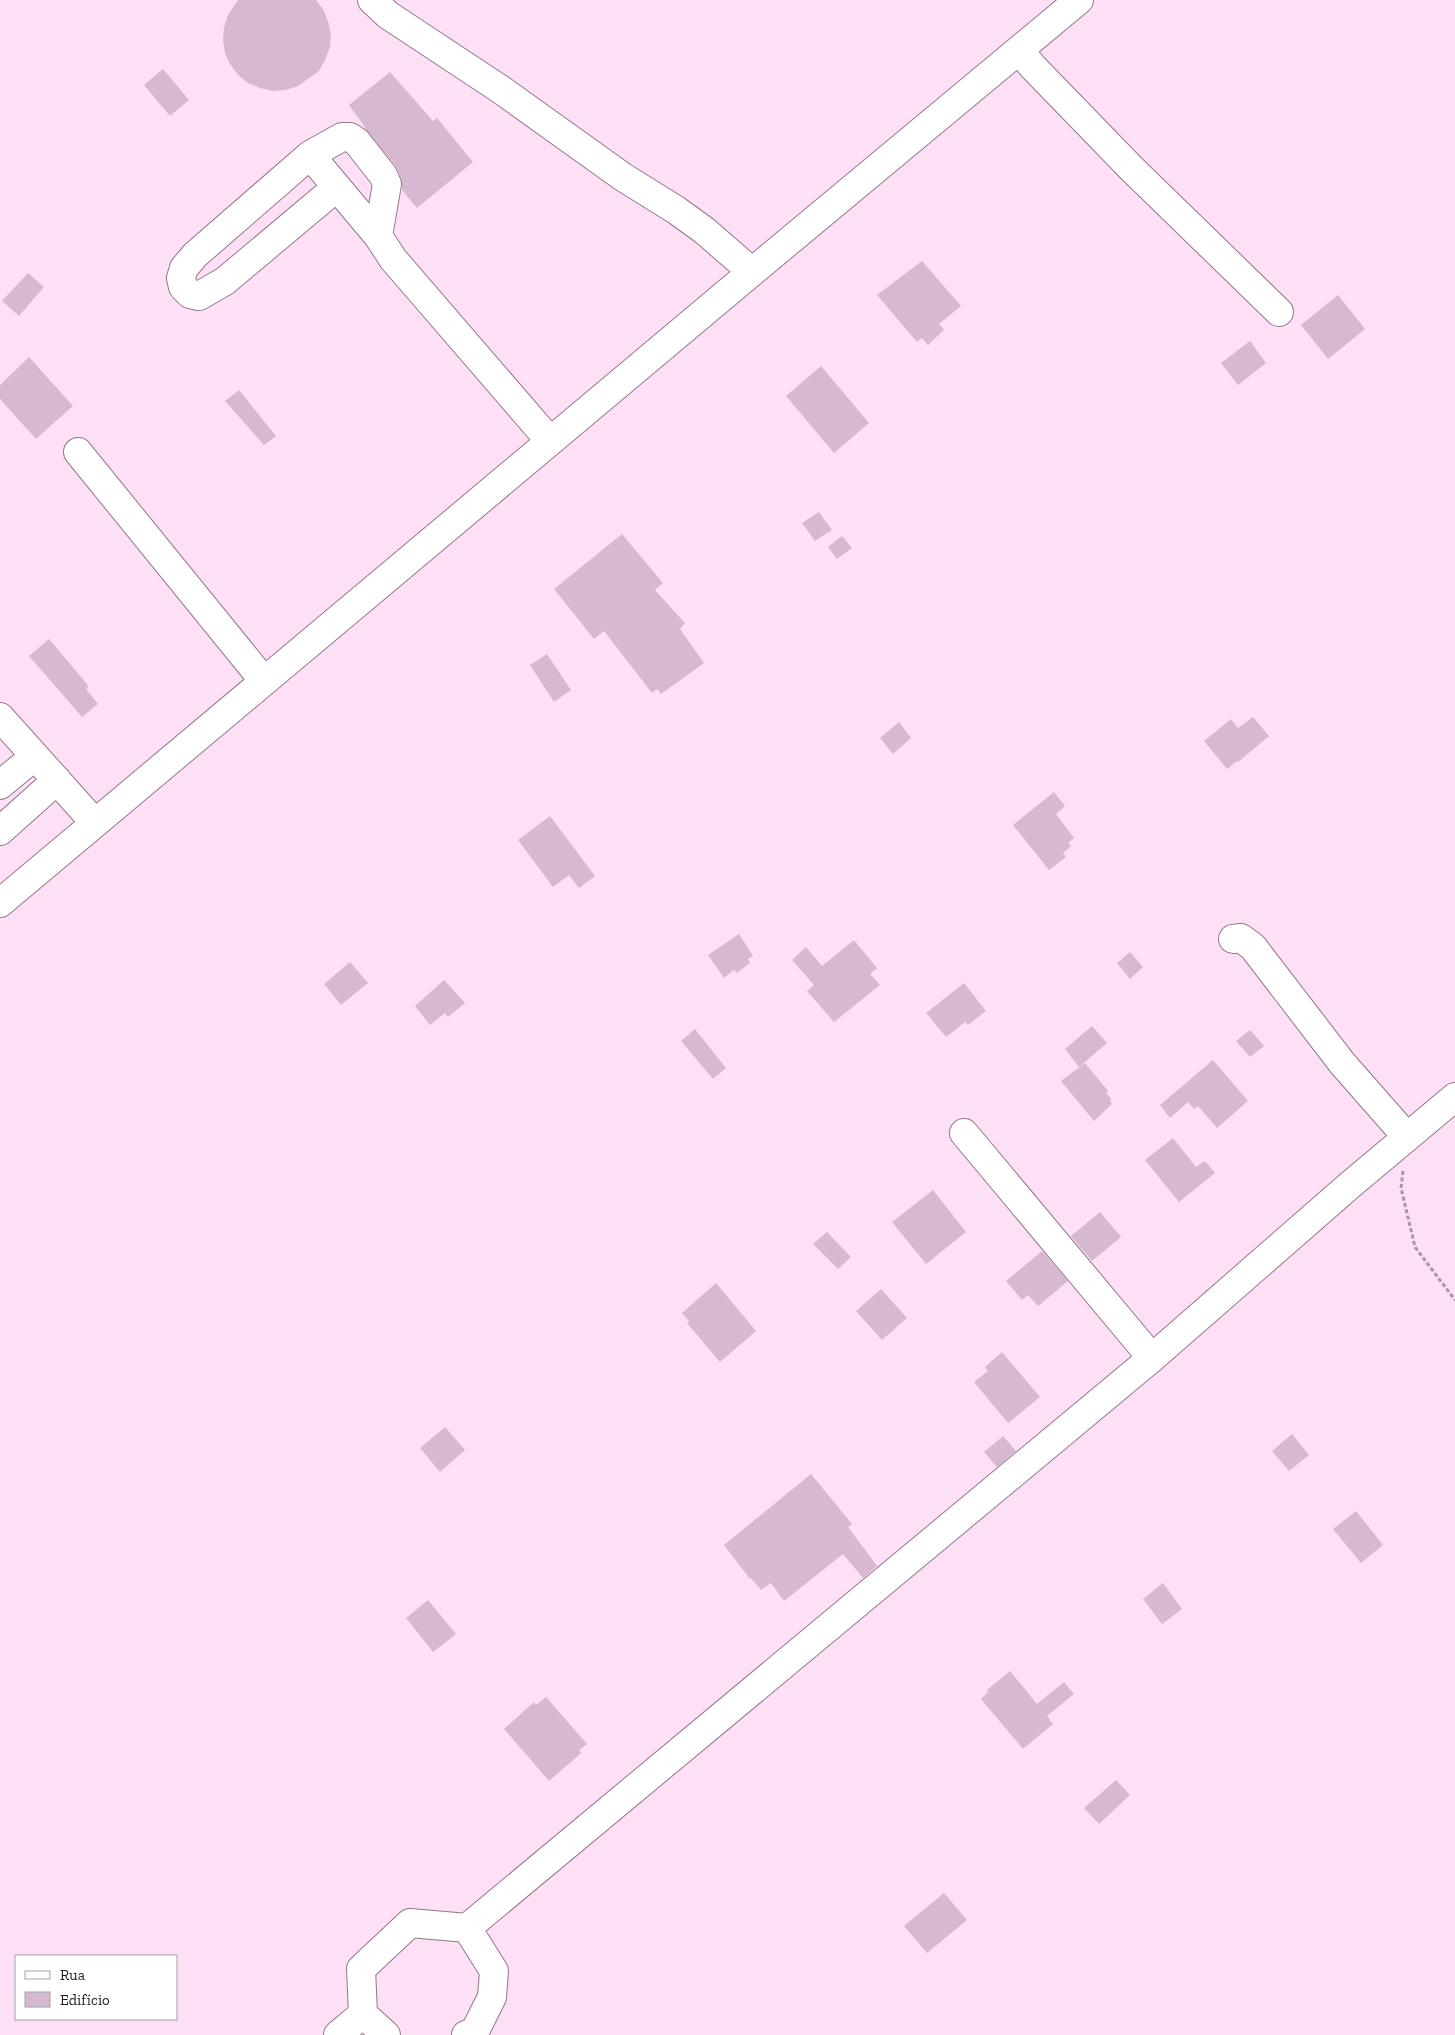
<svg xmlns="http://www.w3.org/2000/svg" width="1455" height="2035" font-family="'Zilla Slab',serif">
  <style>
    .building { fill: #d6b9d0 }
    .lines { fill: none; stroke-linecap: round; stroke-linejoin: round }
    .minor-casing { stroke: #92788c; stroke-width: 30 }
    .path { stroke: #ab94a6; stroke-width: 3; stroke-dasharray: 4 2.5; stroke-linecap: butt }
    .minor { stroke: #fff; stroke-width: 28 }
  </style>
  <rect width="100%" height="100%" fill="#fddff6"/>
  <path class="building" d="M238 0H316L323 9 328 21 331 34 330 47 325 60 319 71 298 86 286 90 273 91 260 88 248 83 238 75 230 64 225 53 223 40 224 27 228 15Z
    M163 69 189 100 170 116 144 85Z
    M390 72 433 121 437 118 473 162 417 208 402 190 401 178 395 165 364 128 365 127 349 105Z
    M922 261 961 306 939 324 944 330 928 345 922 338 917 342 877 295Z
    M28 273 44 287 19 316 2 301Z
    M1338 295 1365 329 1328 359 1301 325Z
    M1250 341 1266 363 1238 385 1221 363Z
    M29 357 73 406 36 439 0 399V385Z
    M821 366 869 423 834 453 786 396Z
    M239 390 276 436 264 445 225 401Z
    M819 512 832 530 815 541 802 523Z
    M622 534 663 583 655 590 685 623 680 629 704 663 661 694 657 689 652 693 604 631 594 639 554 589Z
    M842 536 852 548 837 559 828 547Z
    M49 639 87 684 88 688 86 689 98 704 82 717 29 656Z
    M547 654 571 690 554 702 530 665Z
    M1253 717 1269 736 1238 762 1237 761 1227 769 1204 741 1231 719 1238 728Z
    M899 722 911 738 893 754 880 738Z
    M1054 792 1065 806 1056 814 1074 838 1068 843 1071 846 1063 853 1066 857 1049 870 1013 825Z
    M550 816 595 876 579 888 569 875 553 887 518 840Z
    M739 934 753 956 748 959 750 963 737 973 734 970 724 978 708 955Z
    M854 940 877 968 870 974 880 985 834 1022 807 991 814 985 792 960 806 947 822 966Z
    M1130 952 1143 967 1130 979 1117 963Z
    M350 962 368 983 341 1005 324 984Z
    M444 980 465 1003 448 1017 445 1013 430 1025 415 1006Z
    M964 983 986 1011 968 1025 965 1022 946 1037 926 1013Z
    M1092 1026 1107 1043 1079 1067 1065 1049Z
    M695 1029 726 1068 713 1079 681 1041Z
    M1250 1030 1264 1046 1250 1057 1236 1041Z
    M1213 1060 1248 1101 1217 1128 1198 1106 1194 1109 1188 1102 1170 1118 1160 1105Z
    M1085 1063 1108 1091 1106 1092 1111 1099 1110 1101 1112 1104 1094 1121 1061 1081Z
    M1173 1138 1196 1167 1205 1161 1215 1173 1179 1202 1145 1160Z
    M933 1190 966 1232 926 1264 892 1222Z
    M1100 1212 1121 1237 1092 1261 1071 1236Z
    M827 1232 851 1257 838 1269 813 1244Z
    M1042 1251 1068 1281 1038 1306 1028 1295 1022 1300 1006 1281Z
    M716 1283 756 1331 720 1362 687 1323 689 1321 682 1313Z
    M881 1289 907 1318 882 1340 856 1311Z
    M1002 1352 1040 1397 1008 1423 974 1382 988 1371 985 1367Z
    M445 1427 465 1450 440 1472 420 1448Z
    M1292 1434 1309 1455 1289 1471 1272 1451Z
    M1003 1436 1016 1451 997 1467 984 1452Z
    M811 1474 852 1524 848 1527 877 1566 863 1578 843 1554 784 1601 771 1583 761 1590 751 1578 750 1579 724 1545Z
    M1356 1511 1383 1545 1361 1563 1333 1529Z
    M1163 1583 1182 1609 1162 1624 1143 1599Z
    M428 1600 456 1634 433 1652 406 1618Z
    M1010 1671 1037 1704 1064 1682 1074 1694 1047 1716 1053 1724 1023 1749 981 1699 988 1692 987 1690Z
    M546 1697 587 1744 579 1750 581 1753 549 1781 504 1729 534 1702 536 1705Z
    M1116 1780 1130 1795 1099 1824 1084 1808Z
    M944 1893 967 1920 927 1953 904 1926Z"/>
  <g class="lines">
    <g class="minor-casing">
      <path id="minor" d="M372 0 388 15 500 89 623 177 676 210 705 231 752 272
        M1019 50 1033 67 1132 169 1279 312
        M310 155 378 236 393 259 550 441
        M337 187 225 281 199 296 190 294 183 287 181 278 184 268 195 255 310 155 342 137H350L357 142 383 175 387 184 378 236
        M78 452 264 681
        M0 717 95 823
        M0 785 35 756
        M0 831 57 780
        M0 903 752 272 1079 0
        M1233 939 1241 938 1253 947 1342 1063 1407 1137
        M964 1133 1152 1358
        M467 1928 1152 1358 1350 1185 1455 1097
        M338 2035 363 2014
        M386 2035 363 2014 361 1969 410 1923 467 1928 494 1971 492 1997 475 2031 466 2035"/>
    </g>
    <path class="path" d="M1403 1171 1401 1188 1415 1247 1455 1300"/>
    <use href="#minor" class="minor"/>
  </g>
  <rect x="15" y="1955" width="162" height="65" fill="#ffffff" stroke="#a5a1a4"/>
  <rect x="25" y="1971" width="25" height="8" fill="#ffffff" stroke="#a5a1a4"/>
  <text x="60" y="1980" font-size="15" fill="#1e141c">Rua</text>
  <rect x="25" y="1992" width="25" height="15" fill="#d6b9d0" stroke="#a5a1a4"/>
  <text x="60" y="2005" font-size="15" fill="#1e141c">Edifício</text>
</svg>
